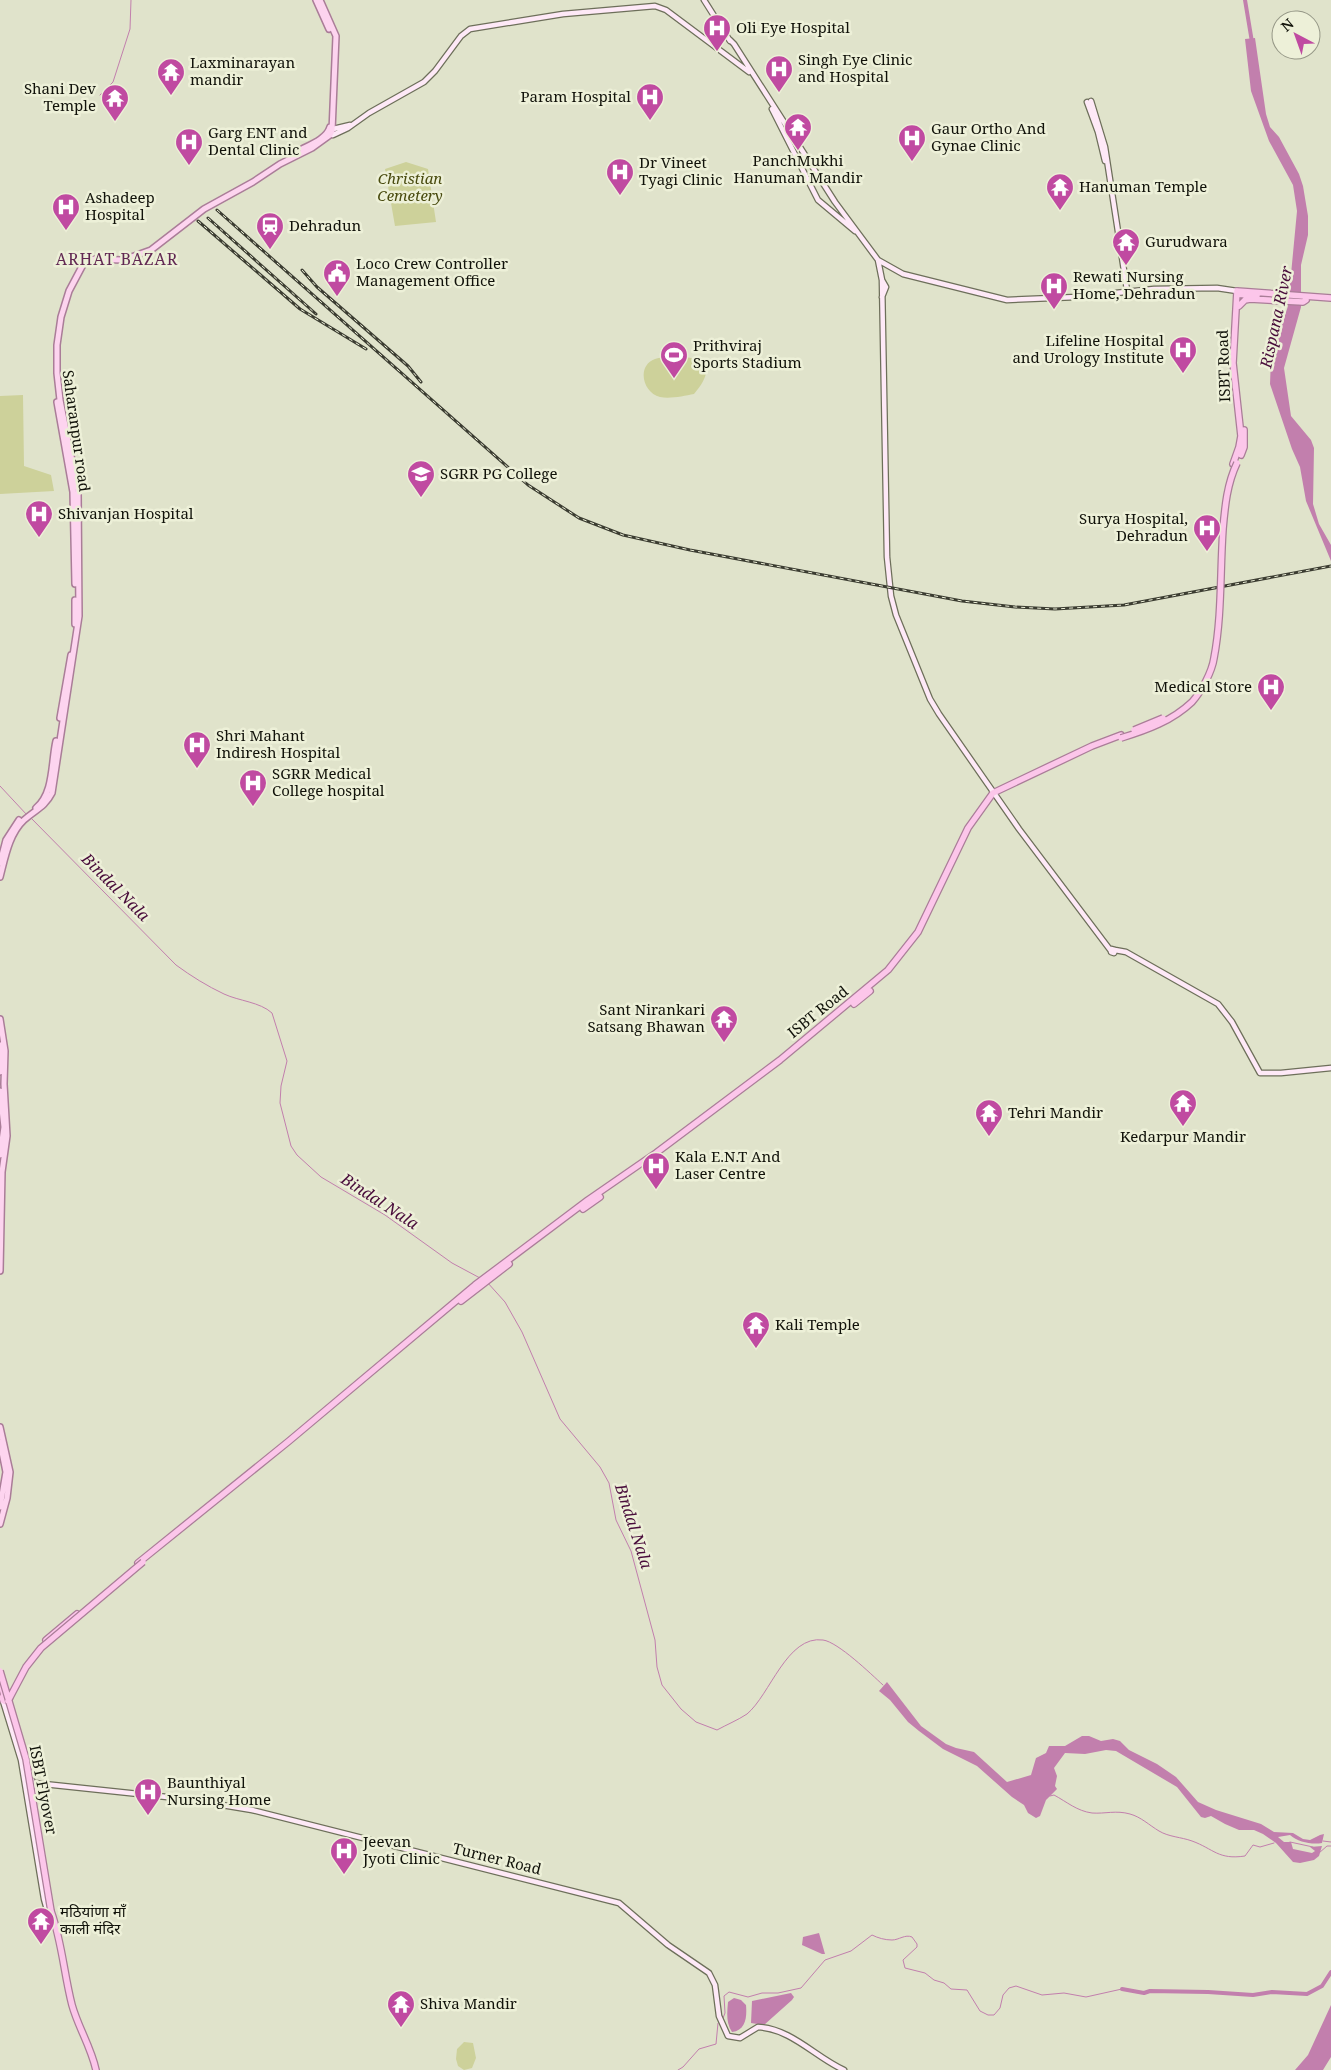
<svg xmlns="http://www.w3.org/2000/svg" width="1331" height="2070" font-family="'Noto Serif','Noto Sans Devanagari',serif">
  <style>
    .green { fill: #cdd19a }
    .water { fill: #c27fad }
    .lines { fill: none; stroke-linecap: round; stroke-linejoin: round }
    .stream { stroke: #c27fad; stroke-width: 1 }
    .river { stroke: #c27fad; stroke-width: 4 }
    .secondary-casing { stroke: #6d6f5a; stroke-width: 7 }
    .primary-casing { stroke: #aa7d98; stroke-width: 8 }
    .trunk-casing { stroke: #aa7d98; stroke-width: 8 }
    .secondary { stroke: #fee9f7; stroke-width: 4.5 }
    .primary { stroke: #fdd4ef; stroke-width: 5 }
    .trunk { stroke: #fcc6ea; stroke-width: 5.5 }
    .rail-casing { stroke: #3b3c31; stroke-width: 3 }
    .rail { stroke: #edf0d8; stroke-width: 1; stroke-dasharray: 4; stroke-linecap: butt }
    .trunk-bridge-casing { stroke: #aa7d98; stroke-width: 8; stroke-linecap: butt }
    .trunk-bridge { stroke: #fcc6ea; stroke-width: 5.5 }
    .labels { text-anchor: middle; stroke-width: 5; stroke-linejoin: round; paint-order: stroke }
    .poi-label { font-size: 15px; fill: #11120a; stroke: #edf0d8; text-anchor: start }
    .park-label { font-size: 15px; font-style: italic; fill: #484a0e; stroke: #edf0d8 }
    .street-label { font-size: 15px; fill: #11120a; stroke: #edf0d8 }
    .neighbourhood-label { font-size: 16px; letter-spacing: 1px; fill: #622953; stroke: #edf0d8 }
    .water-label { font-size: 16px; font-style: italic; fill: #490d3b; stroke: #edf0d8 }
  </style>
  <rect width="100%" height="100%" fill="#e0e3cb"/>
  <path class="green" d="M406 162 428 169 436 222 395 226 385 169Z
    M686 357C714 361 709 376 694 394 684 396 670 399 660 397 643 393 636 366 655 359 664 356 676 358 686 357Z
    M23 395 24 466 51 475 54 491 0 494V396Z
    M464 2042 473 2043 476 2058 472 2068 464 2070 458 2066 456 2059 457 2049Z"/>
  <path class="water" d="M1255 38 1266 114 1270 127 1279 137 1299 174 1303 186 1308 216V235L1301 265V307L1284 368 1291 416 1311 440 1314 448 1313 504 1319 524 1331 545V561L1306 501 1300 467 1292 449 1270 384 1271 358 1288 306 1297 211 1293 185 1269 141 1251 91 1245 39Z
    M887 1682 921 1726 946 1744 956 1748 974 1752 1007 1782 1031 1775 1036 1758 1046 1753 1049 1746H1065L1082 1736H1089L1101 1741 1113 1739 1120 1741 1129 1750 1157 1764 1176 1777 1198 1802 1216 1810 1261 1824 1274 1832 1293 1833 1303 1839 1310 1840 1320 1835 1324 1834 1322 1843C1312 1845 1298 1842 1290 1835L1278 1837 1284 1842H1291L1293 1849 1312 1853 1315 1851 1310 1847 1322 1846 1319 1856 1314 1860 1300 1863 1293 1862 1276 1843 1263 1834 1254 1830H1239L1225 1824 1211 1816 1205 1818 1201 1817 1177 1787 1116 1751 1106 1750 1085 1754 1065 1753 1054 1768 1057 1776 1055 1786 1057 1789 1046 1800 1040 1816 1036 1818 1028 1813 1024 1805 1012 1797 977 1766 943 1749 919 1731 908 1722 890 1700 879 1691Z
    M819 1933 825 1954H822L802 1945 803 1937Z
    M791 1993 794 1997 792 2000 764 2025 751 2023 752 2001Z
    M734 1998 741 2000 746 2005C747 2017 746 2030 732 2032 726 2023 727 2013 728 2002Z
    M1331 2005V2057L1323 2070H1295L1308 2055Z"/>
  <g class="lines">
    <path class="stream" d="M100 95 113 82 130 29 131 0
      M0 786 27 815
      M30 817 176 965C191 976 207 986 224 994 239 1001 260 1002 272 1013L287 1061 281 1086 280 1103 291 1146 297 1155 321 1177 385 1215 452 1263 480 1278
      M487 1282 505 1302 522 1332 560 1419 600 1467 609 1483 616 1520 631 1551 655 1640 657 1667 662 1685 681 1709 696 1722 717 1730C726 1725 738 1720 747 1714 770 1695 787 1635 823 1640 838 1642 871 1674 883 1685
      M1050 1796 1054 1795C1067 1802 1077 1811 1092 1813 1105 1814 1116 1810 1130 1814 1141 1817 1149 1825 1159 1831 1169 1837 1181 1837 1192 1841 1214 1849 1218 1860 1245 1856L1253 1845 1260 1847 1274 1843
      M1323 1841 1331 1842
      M1290 1842 1313 1847
      M1319 1853 1327 1846H1331
      M678 2070 683 2067 699 2049 716 2044 718 2023 723 2018 725 2013 724 1996 729 1992 748 1997 762 1993H778L801 1988 825 1960 851 1951 872 1935C878 1938 885 1940 892 1940 899 1940 905 1934 912 1937L917 1944V1947L903 1960 905 1968 925 1973 934 1980 944 1983 951 1989 967 1990 980 2011 988 2015H994L1000 2008 1003 1995 1009 1988 1016 1986 1042 1995 1064 1993 1086 1997 1122 1989"/>
    <path class="river" d="M1245 0 1252 42
      M1122 1989 1144 1993 1150 1991 1208 1992 1253 1995 1272 1992 1307 1994 1322 1986 1331 1972"/>
    <g class="secondary-casing">
      <path id="secondary" d="M704 0 730 41
        M730 40 734 44 835 202 858 233 878 260 903 274 1007 300 1077 297 1154 289 1217 288 1237 291
        M1091 101 1105 147 1127 290
        M1087 102 1098 132 1105 161
        M772 109 818 200 855 231
        M329 130 350 125
        M328 134 333 135 348 128 369 113 424 82 435 71 461 36 470 29 563 14 655 6 666 10 749 72
        M878 260 882 280 886 287 882 297
        M882 280 887 557 891 596 896 615 930 699 939 714 1019 829 1111 951
        M1115 950 1111 949V952L1114 953 1115 950 1126 952 1218 1004 1232 1022 1260 1073H1281L1331 1068
        M3 1701 21 1760 44 1899 49 1917
        M32 1780 35 1797
        M25 1782 186 1799 252 1810 619 1903 668 1945 709 1973 715 1985 719 2016 728 2036 740 2038 758 2027C792 2029 815 2057 844 2070"/>
    </g>
    <g class="primary-casing">
      <path id="primary" d="M316 0 329 29
        M302 149C312 144 327 138 330 127
        M57 402 73 492 75 584
        M75 624V600
        M60 718 71 655
        M36 808C54 793 51 763 56 741
        M0 863 6 840 19 820
        M0 877C5 858 9 834 24 820 35 810 45 807 52 793L79 616 78 491 60 400 57 373V345L61 317 69 291 86 259 123 260 151 250 204 209 253 182 280 164 312 148 330 135 332 131 336 36 320 0
        M0 1019 5 1051 4 1084 7 1136 2 1172 0 1271
        M0 1072 1 1045
        M0 1091 4 1127 0 1155
        M0 1427 10 1472 7 1498 0 1524
        M0 1442 6 1472 0 1507"/>
    </g>
    <g class="trunk-casing">
      <path id="trunk" d="M1237 294 1257 296
        M1239 306 1245 300 1250 299 1303 302 1306 300
        M1241 455 1244 447V430
        M1233 464 1239 447 1241 436 1233 363 1237 291 1331 298
        M854 1004 870 991
        M583 1209 600 1197
        M461 1301 509 1264
        M138 1563 289 1441 475 1285 588 1200 656 1153 780 1060 888 970 918 932 968 828 993 793 1092 746 1121 735
        M46 1640 77 1614
        M0 1681 4 1695
        M2.5 1698a3.5 3.5 0 1 1 7 0a3.5 3.5 0 1 1-7 0Z
        M51 1911C62 1942 64 1974 72 2005 78 2027 91 2047 96 2070"/>
    </g>
    <use href="#secondary" class="secondary"/>
    <use href="#primary" class="primary"/>
    <use href="#trunk" class="trunk"/>
    <g class="rail-casing">
      <path id="rail" d="M217 210 528 485 579 518 623 535 690 550 962 601 1015 607 1055 609 1124 605 1331 566
        M208 218 316 314
        M198 221 300 309 366 349
        M302 270 317 287 408 366 421 382"/>
    </g>
    <use href="#rail" class="rail"/>
    <g class="trunk-bridge-casing">
      <path id="trunk-bridge" d="M1134 730 1163 718
        M1121 738C1147 730 1172 721 1192 702 1201 692 1212 672 1214 658 1222 616 1220 572 1223 529 1225 506 1227 484 1237 463
        M0 1671 26 1759 51 1911
        M8 1701 26 1667 41 1648 143 1562"/>
    </g>
    <use href="#trunk-bridge" class="trunk-bridge"/>
  </g>
  <defs>
    <g id="hospital-pin" transform="scale(1.4375)"><path d="M0 17L-7.5 6A9.5 9.5 0 1 1 7.5 6Z" fill="#c04aa1" stroke="#edf0d8"/><path d="M-5-5h3v3.5h4V-5h3V5h-3V1.5h-4V5h-3Z" fill="#fff"/></g>
    <g id="temple-pin" transform="scale(1.4375)"><path d="M0 17L-7.5 6A9.5 9.5 0 1 1 7.5 6Z" fill="#c04aa1" stroke="#edf0d8"/><path d="M0-6L5-2H3V0L6.5 2.5H4V6H1.5V3h-3V6H-4V2.5H-6.5L-3 0V-2H-5Z" fill="#fff"/></g>
    <g id="station-pin" transform="scale(1.4375)"><path d="M0 17L-7.5 6A9.5 9.5 0 1 1 7.5 6Z" fill="#c04aa1" stroke="#edf0d8"/><path d="M-3-6H3Q5-6 5-4V2Q5 4 3 4L4.5 6H3L1.5 4h-3L-3 6H-4.5L-3 4Q-5 4-5 2V-4Q-5-6-3-6ZM-3.5-4v3h7v-3ZM-3.5 1v1.5H-2V1ZM2 1v1.5H3.5V1Z" fill="#fff"/></g>
    <g id="civic-pin" transform="scale(1.4375)"><path d="M0 17L-7.5 6A9.5 9.5 0 1 1 7.5 6Z" fill="#c04aa1" stroke="#edf0d8"/><path d="M-.6-6.5H3V-4.5H.6V-3L4-1V1h2V6H-6V1h2V-1L-.6-3ZM-1.2 2.5V6h2.4V2.5Z" fill="#fff"/></g>
    <g id="stadium-pin" transform="scale(1.4375)"><path d="M0 17L-7.5 6A9.5 9.5 0 1 1 7.5 6Z" fill="#c04aa1" stroke="#edf0d8"/><path d="M0-5a6.5 5 0 1 0 0 10a6.5 5 0 1 0 0-10ZM-3.5-1.8h7v3.6h-7Z" fill="#fff"/></g>
    <g id="university-pin" transform="scale(1.4375)"><path d="M0 17L-7.5 6A9.5 9.5 0 1 1 7.5 6Z" fill="#c04aa1" stroke="#edf0d8"/><path d="M0-5L7-2L0 1L-7-2ZM-4 1L0 2.5L4 1V4Q0 6-4 4Z" fill="#fff"/></g>
  </defs>
  <g fill-rule="evenodd">
    <use href="#hospital-pin" x="717" y="28"/>
    <use href="#hospital-pin" x="779" y="69"/>
    <use href="#temple-pin" x="171" y="72"/>
    <use href="#hospital-pin" x="650" y="97"/>
    <use href="#temple-pin" x="115" y="98"/>
    <use href="#temple-pin" x="798" y="127"/>
    <use href="#hospital-pin" x="912" y="138"/>
    <use href="#hospital-pin" x="189" y="142"/>
    <use href="#hospital-pin" x="620" y="172"/>
    <use href="#temple-pin" x="1060" y="187"/>
    <use href="#hospital-pin" x="66" y="207"/>
    <use href="#station-pin" x="270" y="226"/>
    <use href="#temple-pin" x="1126" y="242"/>
    <use href="#civic-pin" x="337" y="273"/>
    <use href="#hospital-pin" x="1054" y="286"/>
    <use href="#hospital-pin" x="1183" y="350"/>
    <use href="#stadium-pin" x="674" y="355"/>
    <use href="#university-pin" x="421" y="474"/>
    <use href="#hospital-pin" x="39" y="514"/>
    <use href="#hospital-pin" x="1207" y="528"/>
    <use href="#hospital-pin" x="1271" y="687"/>
    <use href="#hospital-pin" x="197" y="745"/>
    <use href="#hospital-pin" x="253" y="783"/>
    <use href="#temple-pin" x="724" y="1019"/>
    <use href="#temple-pin" x="1183" y="1103"/>
    <use href="#temple-pin" x="989" y="1113"/>
    <use href="#hospital-pin" x="656" y="1166"/>
    <use href="#temple-pin" x="756" y="1325"/>
    <use href="#hospital-pin" x="148" y="1792"/>
    <use href="#hospital-pin" x="344" y="1851"/>
    <use href="#temple-pin" x="41" y="1921"/>
    <use href="#temple-pin" x="401" y="2004"/>
  </g>
  <g class="labels">
    <g class="poi-label">
      <text x="736" y="33">Oli Eye Hospital</text>
      <text x="798" y="65">Singh Eye Clinic<tspan x="798" dy="17">and Hospital</tspan></text>
      <text x="190" y="68">Laxminarayan<tspan x="190" dy="17">mandir</tspan></text>
      <text x="96" y="94" text-anchor="end">Shani Dev<tspan x="96" dy="17">Temple</tspan></text>
      <text x="631" y="102" text-anchor="end">Param Hospital</text>
      <text x="931" y="134">Gaur Ortho And<tspan x="931" dy="17">Gynae Clinic</tspan></text>
      <text x="208" y="138">Garg ENT and<tspan x="208" dy="17">Dental Clinic</tspan></text>
      <text x="798" y="166" text-anchor="middle">PanchMukhi<tspan x="798" dy="17">Hanuman Mandir</tspan></text>
      <text x="639" y="168">Dr Vineet<tspan x="639" dy="17">Tyagi Clinic</tspan></text>
      <text x="1079" y="192">Hanuman Temple</text>
      <text x="85" y="203">Ashadeep<tspan x="85" dy="17">Hospital</tspan></text>
      <text x="289" y="231">Dehradun</text>
      <text x="1145" y="247">Gurudwara</text>
      <text x="356" y="269">Loco Crew Controller<tspan x="356" dy="17">Management Office</tspan></text>
      <text x="1073" y="282">Rewati Nursing<tspan x="1073" dy="17">Home, Dehradun</tspan></text>
      <text x="1164" y="346" text-anchor="end">Lifeline Hospital<tspan x="1164" dy="17">and Urology Institute</tspan></text>
      <text x="693" y="351">Prithviraj<tspan x="693" dy="17">Sports Stadium</tspan></text>
      <text x="440" y="479">SGRR PG College</text>
      <text x="58" y="519">Shivanjan Hospital</text>
      <text x="1188" y="524" text-anchor="end">Surya Hospital,<tspan x="1188" dy="17">Dehradun</tspan></text>
      <text x="1252" y="692" text-anchor="end">Medical Store</text>
      <text x="216" y="741">Shri Mahant<tspan x="216" dy="17">Indiresh Hospital</tspan></text>
      <text x="272" y="779">SGRR Medical<tspan x="272" dy="17">College hospital</tspan></text>
      <text x="705" y="1015" text-anchor="end">Sant Nirankari<tspan x="705" dy="17">Satsang Bhawan</tspan></text>
      <text x="1008" y="1118">Tehri Mandir</text>
      <text x="1183" y="1142" text-anchor="middle">Kedarpur Mandir</text>
      <text x="675" y="1162">Kala E.N.T And<tspan x="675" dy="17">Laser Centre</tspan></text>
      <text x="775" y="1330">Kali Temple</text>
      <text x="167" y="1788">Baunthiyal<tspan x="167" dy="17">Nursing Home</tspan></text>
      <text x="363" y="1847">Jeevan<tspan x="363" dy="17">Jyoti Clinic</tspan></text>
      <text x="60" y="1917">मठियांणा माँ<tspan x="60" dy="17">काली मंदिर</tspan></text>
      <text x="420" y="2009">Shiva Mandir</text>
    </g>
    <g class="park-label">
      <text x="410" y="184">Christian<tspan x="410" dy="17">Cemetery</tspan></text>
    </g>
    <g class="street-label">
      <text transform="translate(1224 366) rotate(-92)" y="5">ISBT Road</text>
      <text transform="translate(76 431) rotate(82)" y="5">Saharanpur road</text>
      <text transform="translate(818 1012) rotate(-39)" y="5">ISBT Road</text>
      <text transform="translate(43 1790) rotate(79)" y="5">ISBT Flyover</text>
      <text transform="translate(497 1859) rotate(14)" y="5">Turner Road</text>
    </g>
    <g class="neighbourhood-label">
      <text x="117" y="265">ARHAT BAZAR</text>
    </g>
    <g class="water-label">
      <text transform="translate(1276 317) rotate(-78)" y="6">Rispana River</text>
      <text transform="translate(116 887) rotate(45)" y="6">Bindal Nala</text>
      <text transform="translate(380 1201) rotate(33)" y="6">Bindal Nala</text>
      <text transform="translate(634 1526) rotate(72)" y="6">Bindal Nala</text>
    </g>
  </g>
  <g transform="translate(1296 35) rotate(319)"><circle r="24" fill="#edf0d8" stroke="#959786"/>
  <path d="M0-4L9 19L0 12L-9 19Z" fill="#c04aa1"/>
  <text y="-8" font-size="14" font-weight="bold" text-anchor="middle" fill="#11120a">N</text>
  </g>
</svg>
